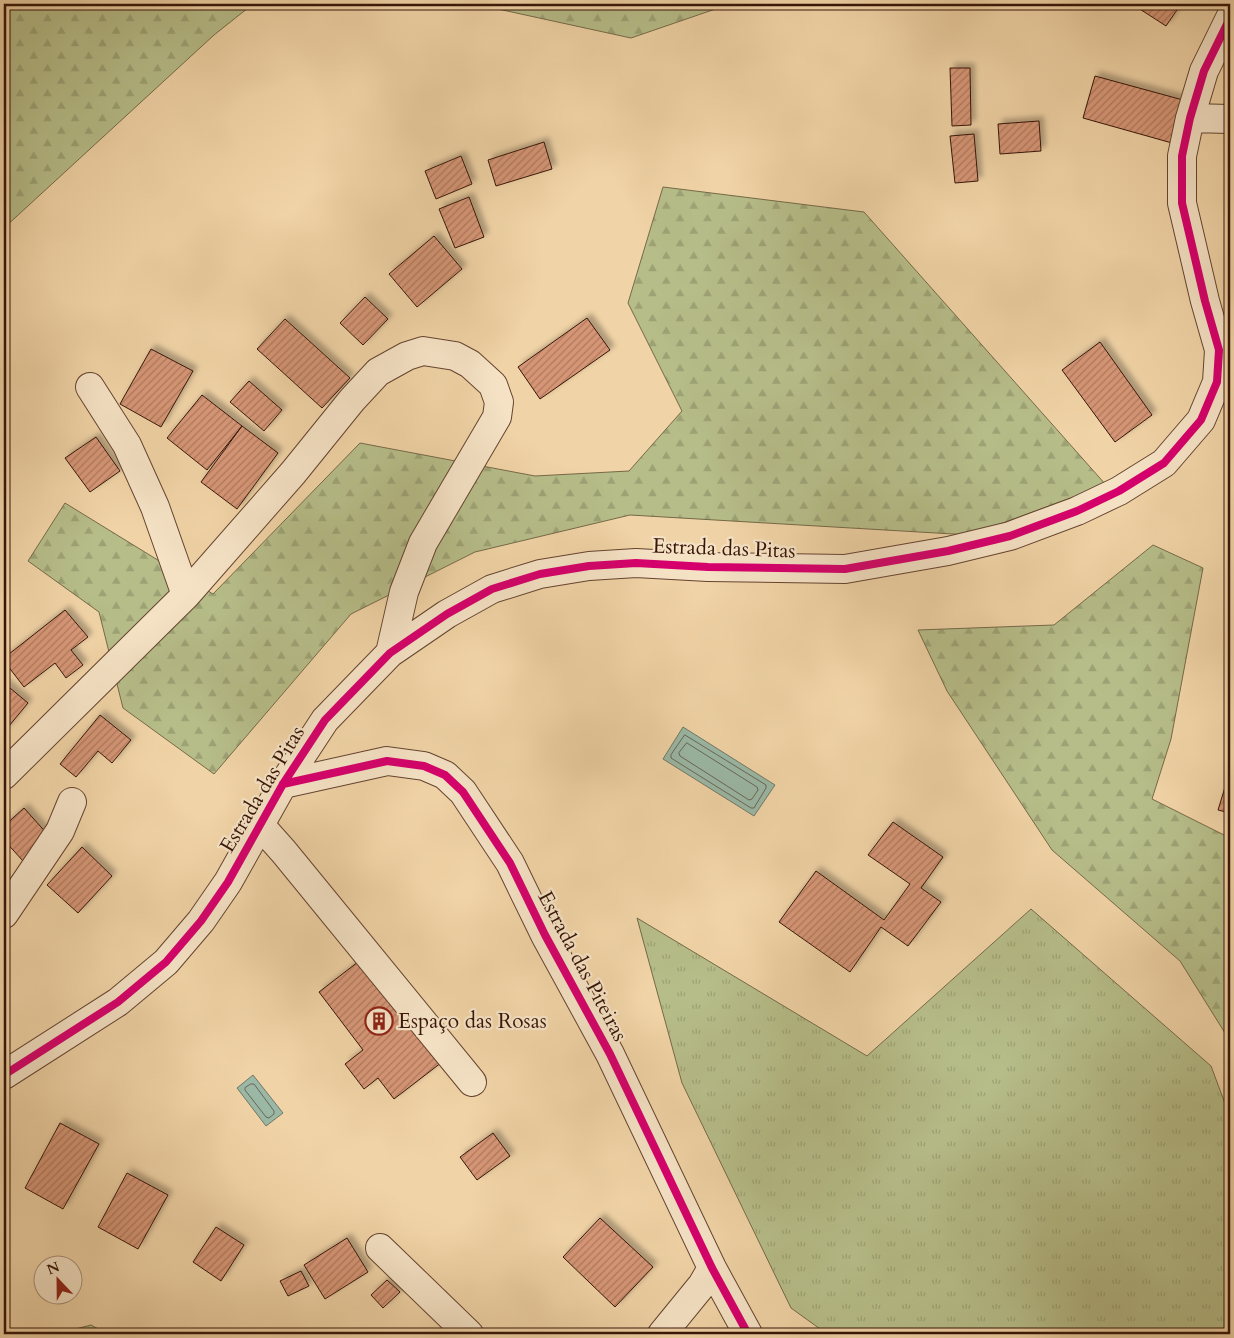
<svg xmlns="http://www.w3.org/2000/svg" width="1234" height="1338" font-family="Cardo,serif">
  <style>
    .grass { fill: url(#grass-tufts); stroke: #766948 }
    .forest { fill: url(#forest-firs); stroke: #766948 }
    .water { fill: #9ab8a5; stroke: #727766 }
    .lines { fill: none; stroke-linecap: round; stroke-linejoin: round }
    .shore { stroke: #686656; stroke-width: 1 }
    .building { fill: url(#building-hatch); stroke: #371508; filter: url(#shadow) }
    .minor-casing { stroke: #654430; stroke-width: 30 }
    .minor { stroke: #f5e2c5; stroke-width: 28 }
    .cycleway-casing { stroke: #f5e2c5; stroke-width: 11 }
    .cycleway { stroke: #d6006c; stroke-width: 8 }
    .labels { text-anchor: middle; stroke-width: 4.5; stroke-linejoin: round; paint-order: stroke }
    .street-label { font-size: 21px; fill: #371508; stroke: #f5e2c5 }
    .poi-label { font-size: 21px; fill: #371508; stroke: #f5e2c5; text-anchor: start }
  </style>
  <defs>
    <pattern id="grass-tufts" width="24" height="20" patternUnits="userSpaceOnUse" patternTransform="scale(1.25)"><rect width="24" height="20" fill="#b6bd89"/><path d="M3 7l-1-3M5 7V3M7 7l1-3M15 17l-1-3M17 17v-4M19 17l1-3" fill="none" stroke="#9da275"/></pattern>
    <pattern id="forest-firs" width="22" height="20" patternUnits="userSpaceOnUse" patternTransform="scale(1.25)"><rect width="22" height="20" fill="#b6bd89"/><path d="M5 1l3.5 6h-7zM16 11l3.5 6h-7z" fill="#9da275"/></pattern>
    <pattern id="building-hatch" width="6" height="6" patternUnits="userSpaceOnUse" patternTransform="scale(1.25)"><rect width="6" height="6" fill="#d69676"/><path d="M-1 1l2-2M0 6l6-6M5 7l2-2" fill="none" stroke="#ae795f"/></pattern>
    <filter id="shadow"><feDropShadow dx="4.5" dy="-4.5" stdDeviation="2.5" flood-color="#0004"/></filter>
  </defs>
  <rect width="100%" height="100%" fill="#f0d3a6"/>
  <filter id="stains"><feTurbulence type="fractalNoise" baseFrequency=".004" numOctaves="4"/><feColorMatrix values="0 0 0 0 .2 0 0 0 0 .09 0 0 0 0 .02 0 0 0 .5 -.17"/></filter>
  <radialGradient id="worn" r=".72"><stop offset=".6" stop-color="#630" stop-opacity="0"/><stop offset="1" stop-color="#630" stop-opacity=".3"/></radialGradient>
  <path class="grass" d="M1031 909 1211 1066 1230 1117V1334H827L791 1308 682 1083 637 918 867 1056Z"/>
  <path class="forest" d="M4 4H253L214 35 4 228Z
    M475 4H730L631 38Z
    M663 187 864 212 1106 485 970 535 630 515 475 552 351 614 214 774 123 708 99 612 28 561 65 503 213 594 360 443 535 476 629 471 682 411 628 303Z
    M1153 545 1203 568 1171 739 1152 799 1230 838V1041L1180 961 1052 850 947 691 918 630 1054 625Z
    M91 1325 107 1334H56Z"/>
  <path class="water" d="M683 727 775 785 754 816 663 759Z
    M253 1075 283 1113 266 1126 237 1088Z"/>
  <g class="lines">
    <path class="shore" d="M685 735 766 785V788L754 808H751L671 758V755Z
      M687 743 757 787 758 790 752 799 749 800 680 756 679 753Z
      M251 1084H254L274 1111V1114L269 1118 266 1117 245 1090V1088Z"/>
  </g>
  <path class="building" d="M1132 4H1181L1166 26Z
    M950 68H970L971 125 952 126Z
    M1095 76 1183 100 1172 143 1083 118Z
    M1039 121 1041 151 1000 154 998 124Z
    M974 134 978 181 955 183 950 136Z
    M544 142 552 169 496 186 488 160Z
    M461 156 472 184 436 199 425 171Z
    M469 197 484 237 455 248 439 209Z
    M434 236 462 269 417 307 389 274Z
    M365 297 388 319 363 345 340 323Z
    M587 318 610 350 540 399 518 367Z
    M285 319 350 378 322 408 257 349Z
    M1100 342 1152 415 1115 442 1062 370Z
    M151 349 193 371 161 427 120 404Z
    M249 381 282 410 264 431 230 402Z
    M202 395 242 426 207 470 167 438Z
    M242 426 278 453 237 509 201 482Z
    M96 437 120 471 90 492 65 458Z
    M65 610 88 637 71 650 83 665 66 678 55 663 24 687 4 661V658Z
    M4 683 28 703 4 732Z
    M100 715 131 740 112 763 98 751 76 777 60 764Z
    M1230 771V813L1218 810Z
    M24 808 50 837 23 861 4 840V826Z
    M893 822 943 857 921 888 941 902 908 946 881 927 850 972 779 922 816 871 884 920 910 884 868 855Z
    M82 847 112 876 78 913 47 885Z
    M367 955 446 1059 394 1099 378 1078 364 1089 345 1064 363 1050 319 992Z
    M60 1123 99 1144 63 1209 25 1188Z
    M493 1133 510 1156 477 1180 460 1157Z
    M127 1173 168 1195 138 1249 98 1227Z
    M600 1218 653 1267 615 1307 563 1257Z
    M216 1227 244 1245 221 1281 193 1262Z
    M347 1238 368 1272 325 1299 304 1265Z
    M301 1271 309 1286 288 1296 280 1281Z
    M387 1280 400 1292 383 1308 371 1295Z"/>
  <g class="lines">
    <g class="minor-casing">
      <path id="minor" d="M1190 118 1230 119
        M90 387 127 445 155 507 186 595
        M4 775 186 595 293 473 352 400 378 372 407 356 423 351 455 356 470 364 493 385 499 402 497 417 423 543 404 592 390 653
        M283 784 387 761 424 766 445 775 463 792 510 863 545 935 610 1054 712 1268 748 1334
        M260 825 284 852 472 1082
        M4 914 60 831 72 802
        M4 1075 118 1002 166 962 201 921 228 882 283 784 325 720 390 653 447 614 492 589 540 574 589 566 636 563 708 567 845 569 948 551 1010 536 1077 511 1119 491 1164 463 1201 420 1217 382 1219 350 1205 301 1182 203V156L1190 118 1204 71 1230 18
        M380 1248 469 1334
        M662 1334 702 1285 712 1268"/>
    </g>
    <use href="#minor" class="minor"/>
    <g class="cycleway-casing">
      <path id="cycleway" d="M283 784 387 761 424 766 445 775 463 792 510 863 545 935 610 1054 712 1268 748 1334
        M4 1075 118 1002 166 962 201 921 228 882 283 784 325 720 390 653 447 614 492 589 540 574 589 566 636 563 708 567 845 569 948 551 1010 536 1077 511 1119 491 1164 463 1201 420 1217 382 1219 350 1205 301 1182 203V156L1190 118 1204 71 1230 18"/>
    </g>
    <use href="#cycleway" class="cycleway"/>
  </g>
  <defs>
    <g id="building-ring" transform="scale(1.4375)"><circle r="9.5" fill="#f5e2c5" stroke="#8f2418" stroke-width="1.5"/><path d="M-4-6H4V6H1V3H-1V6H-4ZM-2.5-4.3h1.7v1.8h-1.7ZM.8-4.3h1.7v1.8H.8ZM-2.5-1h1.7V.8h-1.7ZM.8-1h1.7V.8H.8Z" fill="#8f2418"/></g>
  </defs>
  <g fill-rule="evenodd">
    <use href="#building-ring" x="379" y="1021"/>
  </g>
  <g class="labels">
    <g class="street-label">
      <text transform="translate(724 548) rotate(2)" y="7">Estrada das Pitas</text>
      <text transform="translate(262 789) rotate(-59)" y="7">Estrada das Pitas</text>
      <text transform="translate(583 966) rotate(62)" y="7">Estrada das Piteiras</text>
    </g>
    <g class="poi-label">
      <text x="398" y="1028">Espaço das Rosas</text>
    </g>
  </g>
  <rect width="1234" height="1338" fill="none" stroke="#f0d3a6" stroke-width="20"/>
  <rect x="5" y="5" width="1224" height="1328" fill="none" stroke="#371508" stroke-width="2.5"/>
  <rect x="10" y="10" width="1214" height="1318" fill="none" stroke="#371508"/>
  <g transform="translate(58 1280) rotate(338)"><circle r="24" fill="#f5e2c5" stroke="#a99079"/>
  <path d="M0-4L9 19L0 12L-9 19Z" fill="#8f2418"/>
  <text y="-8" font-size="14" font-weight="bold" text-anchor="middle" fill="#371508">N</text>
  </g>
  <rect width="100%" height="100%" filter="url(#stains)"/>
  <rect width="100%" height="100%" fill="url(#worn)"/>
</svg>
